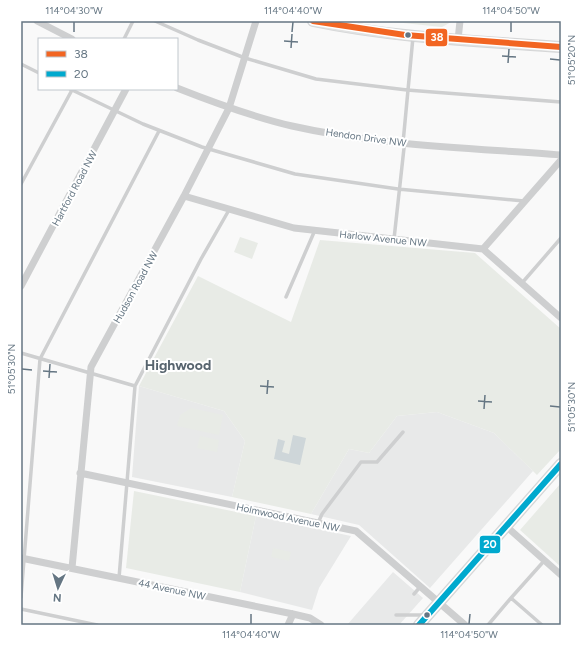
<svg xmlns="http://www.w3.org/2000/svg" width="582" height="646" font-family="Figtree,sans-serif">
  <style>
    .built { fill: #e8e9e9 }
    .green { fill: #e8ebe6 }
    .water { fill: #ced6d9 }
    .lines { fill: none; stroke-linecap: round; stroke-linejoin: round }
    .secondary-casing { stroke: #d5d6d7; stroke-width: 12 }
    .lane { stroke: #cecfd0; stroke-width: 3.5 }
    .street { stroke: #cecfd0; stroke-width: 7 }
    .secondary { stroke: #e1e2e2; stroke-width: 10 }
    .bus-1-casing { stroke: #fff; stroke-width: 9 }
    .bus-2-casing { stroke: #fff; stroke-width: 9 }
    .bus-1 { stroke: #f26522; stroke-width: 6 }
    .bus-2 { stroke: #00a9ce; stroke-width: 6 }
    .ticks { fill: none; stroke: #657683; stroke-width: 1.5 }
    .bus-dot { fill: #657683; stroke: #fff; stroke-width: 1.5 }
    .labels { text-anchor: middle; stroke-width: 4; stroke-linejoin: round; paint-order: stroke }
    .street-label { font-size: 10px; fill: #657683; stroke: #fff }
    .district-label { font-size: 14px; font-weight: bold; fill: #57646e; stroke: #fff }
    .line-badge { stroke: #fff; stroke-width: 1.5 }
    .badge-label { font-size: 11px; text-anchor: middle; font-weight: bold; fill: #fff }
    .neatline { fill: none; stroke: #657683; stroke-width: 1.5 }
    .ticks-label { font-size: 10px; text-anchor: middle; fill: #657683 }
  </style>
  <rect width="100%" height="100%" fill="#f9f9f9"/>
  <path class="built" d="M139 386 224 411 245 441 232 497 132 477Z
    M437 412 494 433 533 471 430 588 359 525 311 514 349 449 369 453 397 416Z
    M256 516 351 536 319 588 312 610 240 592Z
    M393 572 423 598 399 625H347Z"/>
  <path class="green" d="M384 21H453L442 27Z
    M240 237 258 243 252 259 234 252Z
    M320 240 475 253 561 329V449L537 475 494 433 437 412 397 416 369 453 349 449 311 514 232 497 245 441 224 411 139 386 198 276 291 322Z
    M191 408 223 415 219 435 177 426 180 415Z
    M200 436 219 440 217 452 197 448Z
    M561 483V567L520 530Z
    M134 491 256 516 240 592 126 568Z
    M273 548 291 552 289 561 271 557Z"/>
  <path class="water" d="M293 435 306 438 300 465 274 459 278 439 285 441 282 452 289 454Z"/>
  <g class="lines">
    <g class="secondary-casing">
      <path id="secondary" d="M313 21C394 38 478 41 561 47
        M419 625 561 464"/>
    </g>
    <path class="lane" d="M155 21 198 40 245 58 316 79 407 90 561 102
      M124 39 133 21
      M21 64 39 73
      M70 89 143 124 202 147 295 174 398 189 524 201
      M21 184 72 90
      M394 239 404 148 403 143 413 37
      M522 283 561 238
      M286 297 315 230
      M21 353 135 386
      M318 523 322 514 361 462H377L403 432
      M119 578 135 386 201 259 229 210
      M414 594 420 587
      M21 597 40 359 159 131
      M21 609 97 625
      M396 615H424
      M488 625 511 598
      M542 625 511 598 544 561"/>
    <path class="street" d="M37 21 72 39
      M458 40 460 21
      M177 88C215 103 253 117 292 126 380 146 472 148 561 155
      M184 196 294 228 483 249 561 318
      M483 249 561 160
      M21 286 126 89
      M80 473 356 531 465 625
      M507 527 561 575
      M21 558 293 614 310 618 321 625
      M72 568 91 367 184 196 229 108 256 21
      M288 625 293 614"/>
    <use href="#secondary" class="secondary"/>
    <g class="bus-1-casing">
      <path id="bus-1" d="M313 21 405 35 561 47"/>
    </g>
    <g class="bus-2-casing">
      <path id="bus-2" d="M419 625 561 464"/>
    </g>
    <use href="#bus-1" class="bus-1"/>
    <use href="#bus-2" class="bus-2"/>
  </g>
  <path class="ticks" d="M74 32V22M292 32 293 22M511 32V22M284 41 298 42M291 48 292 34M502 56 516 57M550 59 560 60M508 63 509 49M22 369 32 370M43 371 57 372M49 378 50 364M260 386 274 387M267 394 268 380M478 401 492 402M550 406 560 407M484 409 485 395M251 624V614M469 624 470 614"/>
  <g class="bus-dot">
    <circle cx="408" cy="35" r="3.5"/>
    <circle cx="427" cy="615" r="3.5"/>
  </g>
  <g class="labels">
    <g class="street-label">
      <text transform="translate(366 137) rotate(8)" y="4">Hendon Drive NW</text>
      <text transform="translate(74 188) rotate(-62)" y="4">Hartford Road NW</text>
      <text transform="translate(383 238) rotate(6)" y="4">Harlow Avenue NW</text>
      <text transform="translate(135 287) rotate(-61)" y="4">Hudson Road NW</text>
      <text transform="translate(288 517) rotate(12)" y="4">Holmwood Avenue NW</text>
      <text transform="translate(172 589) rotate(12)" y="4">44 Avenue NW</text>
    </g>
    <g class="district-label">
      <text x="178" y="370">Highwood</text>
    </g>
  </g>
  <g class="line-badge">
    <rect x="425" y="28" width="23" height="19" rx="4" fill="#f26522"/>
    <rect x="479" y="535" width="22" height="19" rx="4" fill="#00a9ce"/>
  </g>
  <g class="badge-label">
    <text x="437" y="41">38</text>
    <text x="490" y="548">20</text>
  </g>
  <rect width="582" height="646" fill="none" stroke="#ffffff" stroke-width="44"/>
  <rect x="38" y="38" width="140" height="52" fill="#ffffff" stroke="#c1c8cd"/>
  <rect x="46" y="51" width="20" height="6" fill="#f26522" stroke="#c1c8cd"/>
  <text x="74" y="58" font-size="12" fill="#657683">38</text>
  <rect x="46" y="71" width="20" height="6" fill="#00a9ce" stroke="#c1c8cd"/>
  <text x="74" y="78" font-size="12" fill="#657683">20</text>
  <g transform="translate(58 588) rotate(184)" stroke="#ffffff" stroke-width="3" paint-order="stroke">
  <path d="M0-3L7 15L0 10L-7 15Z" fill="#657683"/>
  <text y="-6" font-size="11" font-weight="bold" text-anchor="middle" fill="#657683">N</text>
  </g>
  <rect x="22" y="22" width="538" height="602" class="neatline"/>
  <g class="ticks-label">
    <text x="74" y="14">114°04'30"W</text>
    <text x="293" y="14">114°04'40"W</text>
    <text x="511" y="14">114°04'50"W</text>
    <text transform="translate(571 60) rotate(-90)" y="4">51°05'20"N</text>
    <text transform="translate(11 369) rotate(-90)" y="4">51°05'30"N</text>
    <text transform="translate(571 407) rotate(-90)" y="4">51°05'30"N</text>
    <text x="251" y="638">114°04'40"W</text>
    <text x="469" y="638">114°04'50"W</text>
  </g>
</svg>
